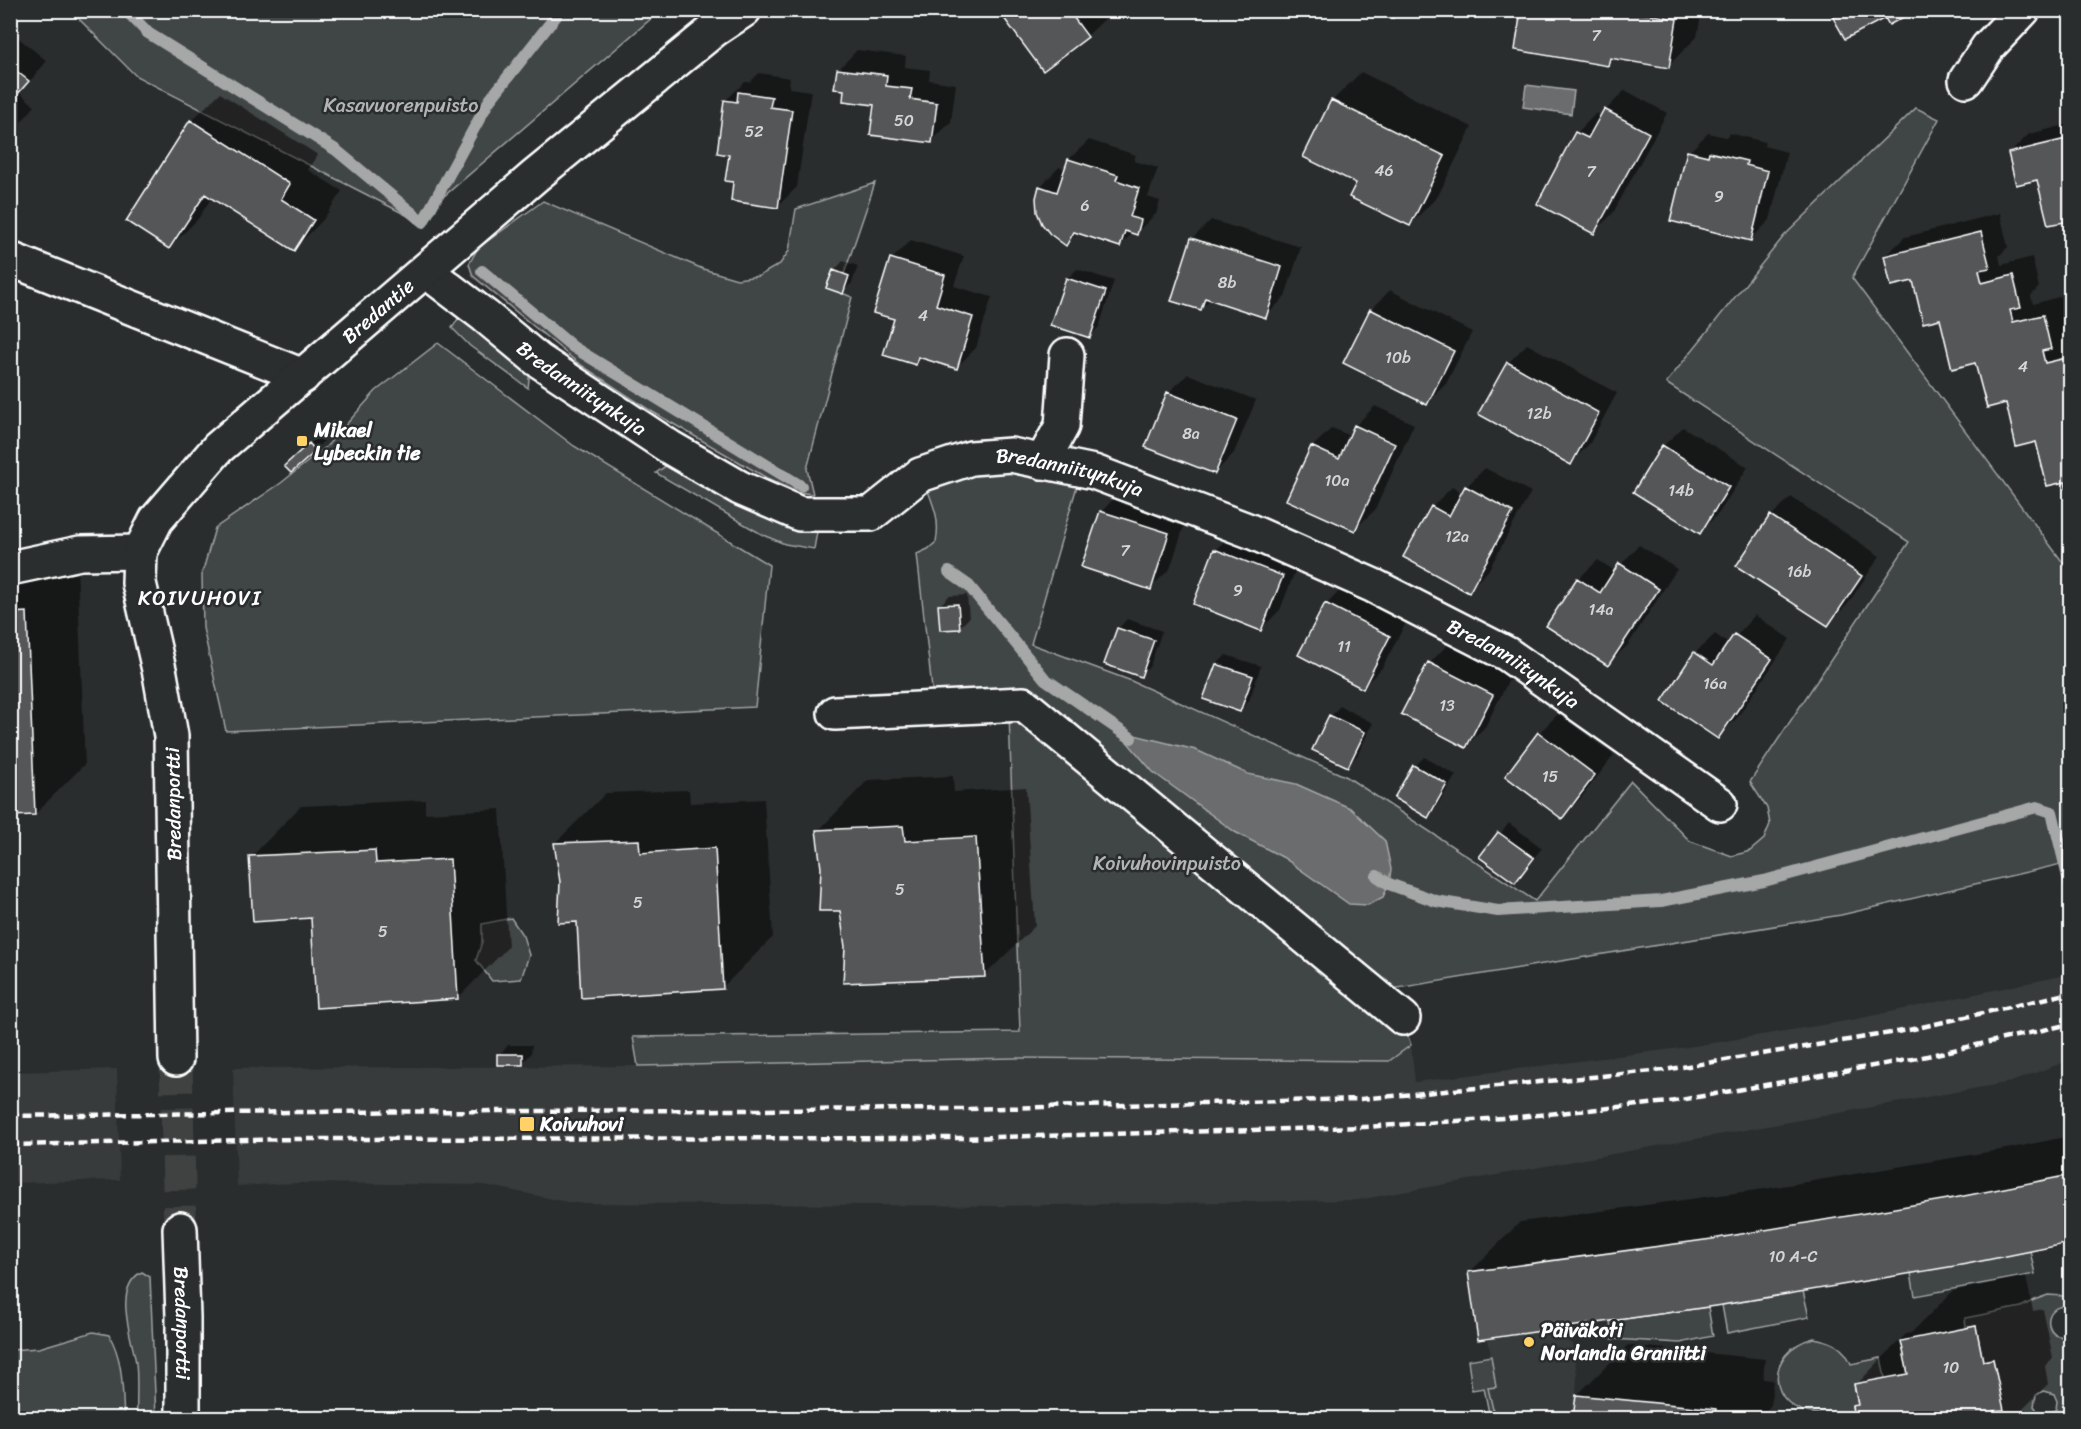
<svg xmlns="http://www.w3.org/2000/svg" width="2081" height="1429" font-family="Sriracha,sans-serif">
  <style>
    .built { fill: #373a3b }
    .green { fill: #414445; stroke: #a0a2a2; stroke-width: 1.5; fill-rule: evenodd }
    .water { fill: #6a6c6d; stroke: #a6a7a7; stroke-width: 1.5 }
    .shadow { fill: #0007 }
    .lines { fill: none; stroke-linecap: round; stroke-linejoin: round }
    .stream { stroke: #a6a7a7; stroke-width: 12 }
    .building { fill: #555758; stroke: #fff; stroke-width: 1.5 }
    .minor-tunnel { stroke: #3f4243; stroke-width: 33; stroke-dasharray: 33 16; stroke-linecap: butt }
    .minor-casing { stroke: #fff; stroke-width: 38 }
    .minor { stroke: #2a2d2e; stroke-width: 33 }
    .rail { stroke: #fff; stroke-width: 4.5; stroke-dasharray: 9 4.5; stroke-linecap: butt }
    .poi-dot { fill: #ffd166; stroke: #2a2d2e; stroke-width: 2 }
    .labels { text-anchor: middle; stroke-width: 5; stroke-linejoin: round; paint-order: stroke }
    .number-label { font-size: 16px; fill: #d4d5d5 }
    .park-label { font-size: 20px; fill: #b3b4b5; stroke: #2a2d2e }
    .street-label { font-size: 20px; fill: #fff; stroke: #2a2d2e }
    .poi-label { font-size: 20px; font-weight: bold; fill: #fff; stroke: #2a2d2e; text-anchor: start }
    .neighbourhood-label { font-size: 21px; letter-spacing: 1.5px; fill: #fff; stroke: #2a2d2e }
  </style>
  <rect width="100%" height="100%" fill="#2a2d2e"/>
  <filter id="ink" filterUnits="userSpaceOnUse"><feTurbulence type="fractalNoise" baseFrequency=".0167" numOctaves="2"/><feDisplacementMap in="SourceGraphic" scale="12" xChannelSelector="R" yChannelSelector="G"/><feConvolveMatrix kernelMatrix="1 2 1 2 8 2 1 2 1" color-interpolation-filters="sRGB"/></filter>
  <g filter="url(#ink)">
    <path class="built" d="M2070 974V1060L2011 1082 1358 1200 1000 1206 572 1203 485 1185 297 1183 237 1186 233 1068 638 1066 1014 1058 1389 1061 1411 1045 1415 1082 1688 1047 1852 1020Z
      M117 1069 120 1180 11 1183V1072Z
      M1542 1262 1550 1329 1573 1345 1577 1375 1576 1395 1716 1409 1715 1418H1495L1488 1388 1496 1386 1488 1339 1478 1340 1468 1272Z"/>
    <path class="green" d="M71 11H660L416 220 136 76Z
      M1916 108 1939 119 1852 278 2070 572V862L1841 915 1391 989 1411 1045 1389 1061 1014 1058 638 1066 633 1037 1020 1032 1009 714 933 698 917 554 928 549 936 542C940 522 935 509 928 491L956 478 994 468 1059 478 1077 486 1031 644 1129 680 1347 777 1535 901 1631 781 1690 841 1732 856 1750 851 1764 839 1770 824 1767 808 1750 782 1909 542 1666 383 1784 236Z
      M875 183 844 274 833 270 826 287 852 297 807 469 813 494 797 492 767 478 651 411 578 363 473 276 469 264 478 248 543 201 703 269 737 279 759 276 780 264 789 251 796 209Z
      M458 319 469 323 530 370 528 388 470 346 452 328Z
      M438 343 574 446 769 565 755 707 226 731 203 628 202 574 215 528 281 483 326 447 376 391Z
      M670 463 792 529 817 532 814 549 785 544 763 535 656 473Z
      M511 918 523 936 529 955 521 979 492 981 476 960 482 942V924Z
      M2030 1251 2035 1274 1915 1296 1911 1273Z
      M142 1272 150 1277 156 1418H137C136 1400 138 1381 136 1363 132 1338 112 1287 142 1272Z
      M1803 1291 1809 1317 1727 1333 1722 1305Z
      M2048 1295 2063 1296 2070 1299V1307C2041 1300 2042 1344 2070 1336V1418H1995L1994 1411 2003 1409 1993 1359 1983 1361 1976 1326 1966 1328 1965 1318 2021 1307 2034 1300ZM2043 1391 2054 1394 2057 1401 2056 1409 2047 1415 2039 1413 2034 1406 2036 1395Z
      M1708 1307 1713 1336 1680 1343 1612 1339 1610 1321Z
      M93 1332 109 1335C124 1361 122 1389 124 1418H11V1350L39 1348Z
      M1814 1338C1831 1341 1844 1346 1851 1364L1881 1358 1885 1378 1854 1384 1858 1405 1852 1406 1854 1418H1819L1818 1414C1766 1410 1763 1351 1814 1338Z
      M1491 1356 1496 1387 1488 1388 1495 1418H1490L1484 1388 1472 1390 1468 1360Z"/>
    <path class="water" d="M1526 85 1574 91 1571 114 1523 107Z
      M1118 731 1196 750 1248 774 1296 784 1350 808 1385 841 1391 869 1389 884 1383 897 1368 905 1349 904 1284 858 1235 832 1153 772Z"/>
    <path class="shadow" d="M916 10H930L919 16Z
      M999 10H1102L1107 17 1087 36Z
      M1523 10H1702L1697 37 1668 66 1614 58 1608 64Z
      M10 31 47 61 20 93 35 106 10 135Z
      M857 50 906 56 905 67 930 70 929 80 956 84 951 122 931 142 876 104 846 89 838 70Z
      M1361 72 1472 127 1438 196 1410 225 1358 182 1332 101Z
      M759 73 790 78 789 88 811 91 797 187 777 207 735 181 730 154 725 101 745 82H750Z
      M1625 90 1667 113 1613 213 1594 233 1539 203 1577 133 1596 113 1602 116 1606 110Z
      M220 93 318 155 308 170 342 191 323 220 294 249 212 197 198 219 169 248 191 121Z
      M2070 124V219L2049 224 2038 178 2010 153 2029 134Z
      M1708 133 1726 137 1730 133 1765 142 1764 146 1787 152 1770 220 1751 239 1689 152Z
      M1089 140 1136 155 1134 161 1158 168 1148 197 1160 201 1156 214 1136 233 1133 232 1120 246 1078 232 1066 244 1040 187 1059 167 1066 169 1069 159Z
      M2000 213 2008 247 1999 256 2001 265 2032 257 2039 287 2031 296 2033 304 2062 296 2070 328 2062 336 2064 345 2070 343V498L2066 480 2037 440 1941 317 1914 279 1885 256 1905 237Z
      M1211 220 1301 247 1285 297 1266 316 1211 298 1201 309 1192 239Z
      M911 240 964 256 954 286 992 297 976 348 957 367 922 356 915 364 896 318 892 259Z
      M843 261 858 266 852 283 842 292 834 271Z
      M1077 269 1114 281 1099 327 1090 336 1067 279Z
      M1390 290 1472 332 1446 384 1426 403 1371 310Z
      M1527 344 1617 393 1590 443 1571 463 1508 363Z
      M1188 374 1256 400 1234 453 1215 473 1168 393Z
      M1375 406 1414 424 1375 510 1355 529 1312 447 1332 428 1351 436 1356 425Z
      M1683 427 1748 467 1719 513 1700 532 1663 446Z
      M320 435 325 440 291 471 295 457Z
      M1485 468 1531 492 1488 571 1468 591 1432 507 1452 487 1462 493 1466 487Z
      M1120 492 1188 514 1170 569 1150 588 1101 512Z
      M1791 497 1880 556 1847 605 1828 624 1771 516Z
      M1235 531 1301 556 1280 610 1261 629 1215 550Z
      M1639 545 1677 569 1628 645 1608 664 1578 579 1598 560 1615 571Z
      M77 563 85 764 35 814 10 815V565Z
      M1346 584 1409 617 1382 668 1363 687 1300 654 1327 604Z
      M967 595 969 618 960 627 939 606 949 596Z
      M1755 615 1790 639 1737 718 1718 737 1695 653 1715 634 1729 644Z
      M1127 619 1162 631 1150 666 1141 675 1118 629Z
      M1449 643 1511 676 1485 727 1466 746 1403 714 1430 663Z
      M1226 655 1261 666 1249 701 1240 711 1217 664Z
      M1340 706 1373 723 1357 756 1347 765 1331 716Z
      M1558 714 1614 755 1581 798 1562 817 1539 733Z
      M1424 757 1456 775 1437 806 1428 816 1415 766Z
      M953 776 954 792 1026 787 1035 926 984 976 846 947 842 909 822 868 818 831 868 780Z
      M689 790 690 803 764 799 773 937 722 988 562 882 555 843 606 793Z
      M425 800V813L500 809 508 947 458 998 312 917 251 857 301 806Z
      M1509 823 1542 848 1515 881 1481 857Z
      M508 1045H532L531 1054 522 1063 499 1055Z
      M2070 1136V1242L1967 1262 1470 1272 1520 1222 1764 1189 2006 1149Z
      M2026 1276 2033 1311 2043 1309 2053 1358 2045 1366 2048 1384 2014 1418H1856L1853 1407 1859 1401 1856 1385 1906 1334 1911 1333 1953 1291Z
      M1628 1345 1765 1359 1763 1379 1773 1380 1771 1405 1760 1418H1575L1577 1395Z
      M1366 1416V1418H1351L1353 1417Z"/>
    <g class="lines">
      <path class="stream" d="M126 10 148 33 336 150 423 222 489 101 556 16 557 10
        M482 271 573 347 801 486
        M949 572 969 586 1045 679 1131 738
        M1377 876 1389 884 1436 901 1498 911 1661 901 1764 881 2037 807 2052 812 2070 885"/>
    </g>
    <path class="building" d="M998 10H1068L1088 37 1043 71Z
      M1363 10H1395L1393 18Z
      M1521 10H1624L1677 19 1669 68 1610 58 1608 66 1515 50Z
      M1916 10 1889 25 1885 18 1845 39 1831 14 1839 10Z
      M10 66 29 81 10 103Z
      M837 69 887 75 886 86 912 89 910 99 937 103 932 143 870 135 874 105 843 101 844 90 834 89Z
      M738 92 772 97 770 107 792 110 778 208 731 201 733 182 725 181 729 155 717 153 724 100 737 102Z
      M1331 100 1445 156 1410 226 1349 197 1356 183 1303 157Z
      M1604 109 1649 133 1594 234 1537 204 1575 132 1588 138Z
      M190 120 290 184 281 199 314 220 294 251 205 194 169 249 126 221Z
      M2070 138V221L2048 225 2037 180 2016 185 2008 153Z
      M1687 151 1708 156 1709 152 1747 161 1746 165 1768 171 1751 241 1670 221Z
      M1068 159 1118 175 1116 180 1139 188 1130 217 1141 220 1137 235 1125 231 1120 247 1074 232 1066 246 1050 234 1042 224 1037 212 1036 198 1039 186 1057 192Z
      M1981 232 1990 268 1979 270 1982 283 2013 275 2021 308 2010 310 2013 322 2043 315 2051 349 2042 351 2045 363 2070 357V504L2065 482 2047 486 2036 442 2016 447 2006 403 1987 408 1975 363 1952 369 1940 319 1923 323 1913 281 1891 286 1884 256Z
      M1191 238 1282 267 1266 318 1205 298 1201 310 1171 301Z
      M890 258 945 275 936 305 973 317 957 369 918 357 916 365 883 355 894 319 873 313Z
      M833 270 849 276 843 294 826 288Z
      M1066 278 1106 291 1090 338 1050 325Z
      M1370 309 1454 351 1427 405 1343 363Z
      M1507 362 1599 413 1571 465 1478 414Z
      M1167 392 1237 420 1215 474 1145 447Z
      M1354 425 1395 444 1355 531 1286 500 1311 446 1339 459Z
      M309 443 316 451 291 473 284 466Z
      M1662 445 1729 487 1700 534 1633 492Z
      M1465 486 1513 512 1469 593 1403 557 1431 506 1449 516Z
      M1100 511 1169 533 1151 590 1081 567Z
      M1770 515 1862 576 1828 626 1736 566Z
      M1214 549 1283 576 1261 631 1193 604Z
      M1619 563 1659 589 1608 666 1546 626 1577 578 1600 593Z
      M1325 603 1390 636 1363 689 1298 655Z
      M958 604 960 629 940 630 938 605Z
      M27 612 35 815 10 816V613Z
      M1117 628 1154 640 1141 677 1104 664Z
      M1734 634 1772 659 1718 739 1662 701 1694 652 1713 665Z
      M1428 662 1493 695 1466 748 1401 714Z
      M1216 664 1253 676 1240 712 1203 699Z
      M1329 715 1365 732 1348 767 1312 750Z
      M1538 732 1595 775 1562 819 1505 776Z
      M1413 765 1447 784 1428 818 1394 798Z
      M903 826 905 841 976 837 985 977 843 983 845 947 840 911H819L821 868 816 830Z
      M1498 832 1534 858 1515 883 1479 857Z
      M639 840 640 853 715 848 723 989 581 998 577 922 558 923 560 882 554 843Z
      M375 850 376 863 450 859 458 999 316 1008 311 918 253 922 249 856Z
      M497 1054H523V1065H497Z
      M2070 1175V1243L1967 1264 1722 1305 1478 1340 1468 1272 1712 1239 1954 1198Z
      M1976 1326 1983 1361 1993 1359 2004 1410 1994 1411 1995 1418H1854L1852 1406 1858 1405 1854 1384 1908 1374 1901 1341Z
      M1576 1395 1716 1409 1715 1418H1573Z"/>
    <g class="lines">
      <path class="minor-tunnel" d="M176 1059 180 1229"/>
      <g class="minor-casing">
        <g id="minor">
          <path d="M1966 80 1988 47 2023 10"/>
          <path d="M10 259 303 376"/>
          <path id="s1" d="M426 271 485 316 538 360 671 448 740 488 800 514H871L920 475 971 458 1011 455 1094 472 1250 531 1374 586 1507 654 1720 804"/>
          <path d="M1042 462 1062 426 1067 355"/>
          <path d="M10 568 80 553 140 552"/>
          <path d="M835 713 1023 704 1403 1018"/>
          <path id="s2" d="M176 1059 171 736 160 674 139 583 140 552 156 520 218 448 535 176 714 30 744 10"/>
          <path id="s3" d="M180 1229 183 1317V1418"/>
        </g>
      </g>
      <use href="#minor" class="minor"/>
      <path class="rail" d="M10 1116 295 1112 964 1109 1361 1099 1664 1070 1909 1030 2070 993
        M10 1145 296 1139 963 1138 1364 1127 1518 1117 1669 1102 1918 1058 2070 1024"/>
    </g>
  </g>
  <g class="poi-dot">
    <rect x="296" y="435" width="12" height="12" rx="3"/>
    <rect x="519" y="1116" width="16" height="16" rx="3"/>
    <circle cx="1529" cy="1342" r="6"/>
  </g>
  <g class="labels">
    <g class="number-label">
      <text x="1596" y="41">7</text>
      <text x="904" y="126">50</text>
      <text x="754" y="137">52</text>
      <text x="1384" y="176">46</text>
      <text x="1591" y="177">7</text>
      <text x="1719" y="202">9</text>
      <text x="1085" y="211">6</text>
      <text x="1227" y="288">8b</text>
      <text x="923" y="321">4</text>
      <text x="1398" y="363">10b</text>
      <text x="2023" y="372">4</text>
      <text x="1539" y="419">12b</text>
      <text x="1191" y="439">8a</text>
      <text x="1337" y="486">10a</text>
      <text x="1681" y="496">14b</text>
      <text x="1457" y="542">12a</text>
      <text x="1125" y="556">7</text>
      <text x="1799" y="577">16b</text>
      <text x="1238" y="596">9</text>
      <text x="1601" y="615">14a</text>
      <text x="1344" y="652">11</text>
      <text x="1715" y="689">16a</text>
      <text x="1447" y="711">13</text>
      <text x="1550" y="782">15</text>
      <text x="900" y="895">5</text>
      <text x="638" y="908">5</text>
      <text x="383" y="937">5</text>
      <text x="1793" y="1262">10 A-C</text>
      <text x="1951" y="1373">10</text>
    </g>
    <g class="park-label">
      <text x="401" y="112">Kasavuorenpuisto</text>
      <text x="1167" y="870">Koivuhovinpuisto</text>
    </g>
    <g class="street-label">
      <text dy="7" stroke="none"><textPath href="#s2" startOffset="852">Bredantie</textPath></text>
      <text dy="7" stroke="none"><textPath href="#s1" startOffset="195">Bredanniitynkuja</textPath></text>
      <text dy="7" stroke="none"><textPath href="#s1" startOffset="736">Bredanniitynkuja</textPath></text>
      <text dy="7" stroke="none"><textPath href="#s1" startOffset="1222">Bredanniitynkuja</textPath></text>
      <text transform="translate(173 804) rotate(-91)" y="7">Bredanportti</text>
      <text dy="7" stroke="none"><textPath href="#s3" startOffset="94">Bredanportti</textPath></text>
    </g>
    <g class="poi-label">
      <text x="314" y="437">Mikael<tspan x="314" dy="23">Lybeckin tie</tspan></text>
      <text x="540" y="1131">Koivuhovi</text>
      <text x="1541" y="1337">Päiväkoti<tspan x="1541" dy="23">Norlandia Graniitti</tspan></text>
    </g>
    <g class="neighbourhood-label">
      <text x="200" y="605">KOIVUHOVI</text>
    </g>
  </g>
  <rect width="2081" height="1429" fill="none" stroke="#2a2d2e" stroke-width="36"/>
  <rect x="18" y="18" width="2045" height="1393" fill="none" stroke="#fff" stroke-width="2" filter="url(#ink)"/>
</svg>
